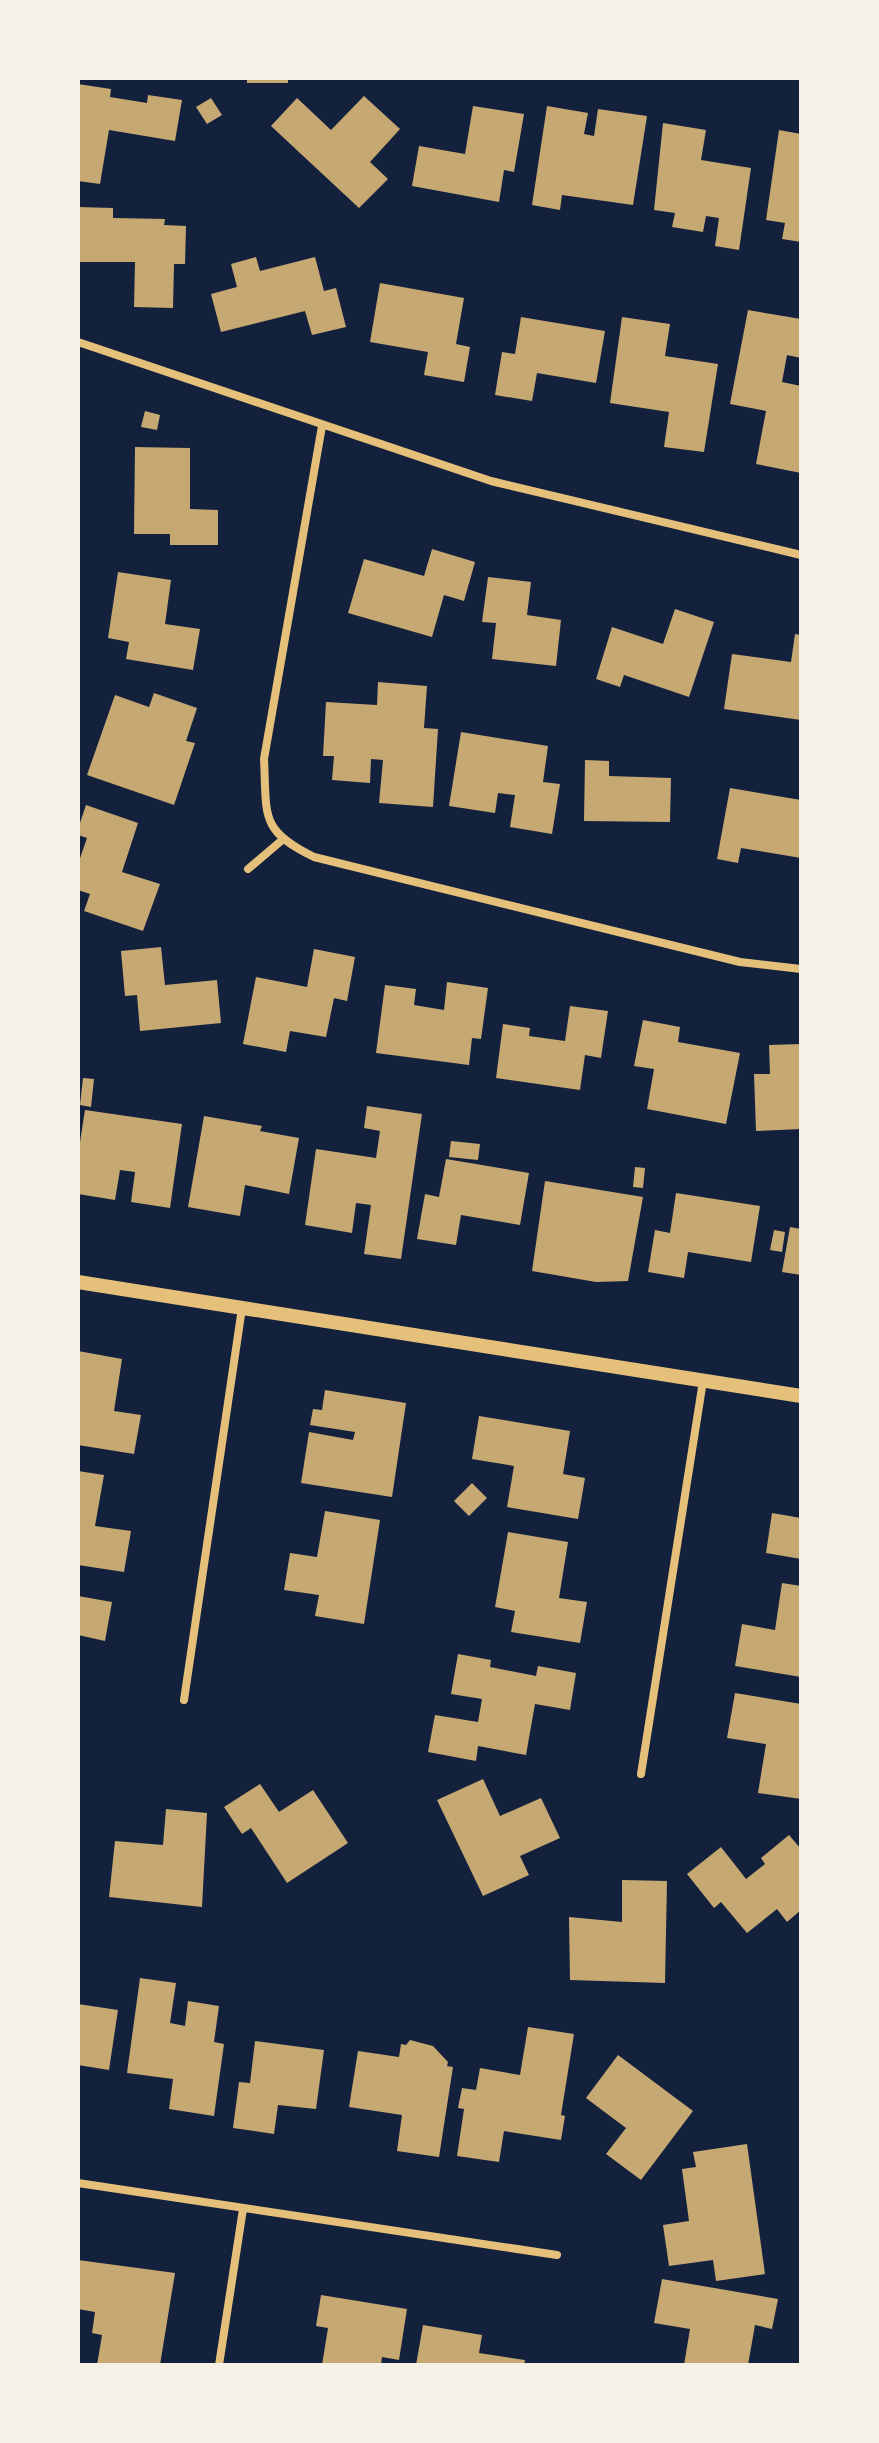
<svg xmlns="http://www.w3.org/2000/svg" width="879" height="2443" font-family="Helvetica,sans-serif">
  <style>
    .building { fill: #c6a872 }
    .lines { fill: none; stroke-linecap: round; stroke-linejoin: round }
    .minor { stroke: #e5c07b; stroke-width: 8 }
    .tertiary { stroke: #e5c07b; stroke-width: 14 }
  </style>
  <rect width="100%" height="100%" fill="#14213d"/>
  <path class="building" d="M247 78H288V83H247Z
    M78 84 111 89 110 97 147 103 148 95 182 100 175 141 109 130 100 184 78 181Z
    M364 96 400 129 370 162 388 179 359 208 271 126 297 98 331 130Z
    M211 98 222 115 207 124 196 107Z
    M473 106 524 114 514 172 504 170 499 202 412 186 419 146 465 154Z
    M547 106 588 113 584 134 594 136 598 109 647 116 633 205 562 195 560 210 532 205Z
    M663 123 706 130 701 160 751 168 739 250 715 246 719 218 706 216 703 232 672 227 675 213 654 210Z
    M779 130 801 134V242L782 239 785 223 766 220Z
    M78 207 113 208V218L165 219 164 225 186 226 185 264H174L173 308 134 307 135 262H78Z
    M256 257 260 271 315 257 324 291 336 288 346 327 312 335 305 311 221 332 211 294 237 287 231 264Z
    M380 283 464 298 456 344 470 347 464 382 424 375 428 352 370 342Z
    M748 310 801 319V358L787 355 782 382 801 386V473L756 464 766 411 730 404Z
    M521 317 605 331 596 383 537 373 532 401 495 395 502 352 515 354Z
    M622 317 670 324 665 356 718 364 704 452 664 447 669 412 610 403Z
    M145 411 160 415 157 430 141 427Z
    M135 447 190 448V509L218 510V545H170V534H134Z
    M432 549 475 562 464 601 444 595 432 637 348 613 364 559 424 576Z
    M118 572 171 580 165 624 200 629 193 670 126 659 129 642 108 638Z
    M488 577 531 582 527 615 561 620 556 666 492 659 496 623 482 622Z
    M675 609 714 622 689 697 624 675 620 687 596 679 612 627 663 644Z
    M795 634 801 635V720L724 709 732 654 791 662Z
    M378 682 427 686 424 728 438 729 433 807 379 803 383 760 371 759 370 783 332 780 334 756H323L326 702 377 705Z
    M154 693 197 708 186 741 195 743 174 805 87 775 115 695 149 707Z
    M461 732 548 746 543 782 560 784 552 834 510 827 515 795 498 793 495 813 449 806Z
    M585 760 609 761V776L671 778 670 822 584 821Z
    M730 788 801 800V858L741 848 738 863 717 859Z
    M86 805 138 823 122 872 160 884 143 931 84 911 90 894 78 890V864L87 838 78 835V829Z
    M161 947 165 985 217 980 221 1023 140 1031 137 995 125 996 121 951Z
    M314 949 355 957 347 1001 334 998 326 1037 290 1031 286 1052 243 1044 256 977 307 987Z
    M447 982 488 988 481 1039 472 1038 469 1065 376 1053 385 985 416 989 414 1005 444 1010Z
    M570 1006 608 1011 601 1058 585 1055 580 1090 496 1078 503 1024 530 1028 529 1036 565 1041Z
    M643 1020 680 1027 678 1042 740 1053 726 1124 647 1109 654 1069 634 1066Z
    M801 1044V1129L756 1131 754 1074H770L769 1045Z
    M83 1078 94 1079 91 1107 80 1105Z
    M367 1106 422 1114 401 1259 364 1254 371 1205 356 1203 352 1233 305 1225 316 1149 376 1158 380 1131 364 1128Z
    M85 1110 182 1124 170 1208 131 1202 135 1172 120 1170 115 1200 78 1194V1155Z
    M204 1116 262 1126 260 1131 299 1138 289 1194 245 1185 240 1216 188 1207Z
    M451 1141 480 1144 478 1160 449 1157Z
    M446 1159 529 1173 520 1225 461 1215 456 1245 417 1239 425 1194 439 1197Z
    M635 1167 645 1168 643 1188 633 1187Z
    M545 1181 643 1197 628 1281 596 1282 532 1271Z
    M676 1193 760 1206 751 1262 688 1252 684 1278 648 1272 655 1230 670 1233Z
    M790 1227 801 1229V1275L782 1272Z
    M774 1230 785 1232 782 1252 770 1250Z
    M78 1351 122 1359 114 1411 141 1415 134 1454 78 1445Z
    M325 1390 406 1403 392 1497 301 1483 309 1432 353 1440 355 1432 310 1425 313 1409 322 1410Z
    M479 1416 570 1431 563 1474 585 1478 578 1519 507 1507 514 1466 472 1459Z
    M78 1471 104 1475 95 1526 131 1531 124 1572 78 1565Z
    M472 1483 487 1498 469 1516 454 1501Z
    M325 1511 380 1520 364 1624 315 1616 319 1595 284 1590 290 1553 317 1557Z
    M772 1513 801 1518V1559L766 1553Z
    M508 1532 568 1542 559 1598 587 1602 580 1643 511 1632 515 1611 495 1607Z
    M782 1583 801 1586V1677L735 1666 742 1624 775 1630Z
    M78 1596 112 1602 105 1641 78 1635Z
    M458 1654 491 1660 490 1667 536 1676 538 1666 576 1673 570 1710 535 1704 526 1755 478 1746 476 1761 428 1752 435 1715 478 1722 482 1699 451 1694Z
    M735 1693 801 1704V1799L758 1793 766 1744 727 1738Z
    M483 1779 500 1816 541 1798 560 1838 520 1856 529 1875 483 1896 437 1800Z
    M260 1784 279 1812 313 1790 348 1843 287 1883 251 1828 242 1834 224 1807Z
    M166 1809 207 1813 202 1907 109 1897 115 1841 163 1845Z
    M789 1835 801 1849V1910L787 1922 777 1909 747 1933 721 1902 714 1908 687 1874 721 1847 746 1879 765 1864 761 1858Z
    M622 1880 667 1881 665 1983 570 1980 569 1917 622 1922Z
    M140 1978 176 1983 170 2023 185 2026 188 2001 219 2006 214 2042 224 2044 214 2116 169 2109 173 2079 127 2073Z
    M78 2004 118 2010 109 2070 78 2065Z
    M528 2027 574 2034 561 2115 565 2116 561 2140 504 2131 499 2162 457 2156 464 2109 458 2108 462 2088 476 2090 480 2068 520 2075Z
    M410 2040 433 2046 448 2062 447 2066 453 2067 439 2157 397 2151 402 2115 349 2107 358 2051 399 2057 401 2044 406 2045Z
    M255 2041 324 2050 316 2109 278 2105 274 2134 233 2128 239 2082 250 2083Z
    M618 2055 693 2111 641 2180 606 2154 626 2128 586 2098Z
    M747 2144 765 2274 716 2281 713 2260 669 2266 663 2225 689 2221 682 2169 696 2167 693 2152Z
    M78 2260 175 2273 160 2365H97L102 2335 92 2333 95 2312 78 2309Z
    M662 2279 778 2299 772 2329 755 2325 748 2365H684L690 2329 654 2323Z
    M321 2295 407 2309 399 2360 382 2357 381 2365H322L328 2328 316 2326Z
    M423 2325 482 2335 479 2353 525 2360 524 2365H416Z"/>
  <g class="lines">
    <path class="minor" d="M78 342 491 481 801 555
      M322 426 264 759C267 816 259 830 314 857L740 962 801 969
      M248 869 281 841
      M184 1700 242 1308
      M641 1774 703 1381
      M78 2183 557 2255
      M219 2365 243 2209"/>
    <path class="tertiary" d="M78 1282 801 1396"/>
  </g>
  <rect width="879" height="2443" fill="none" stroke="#f6f1e7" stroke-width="160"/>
</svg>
